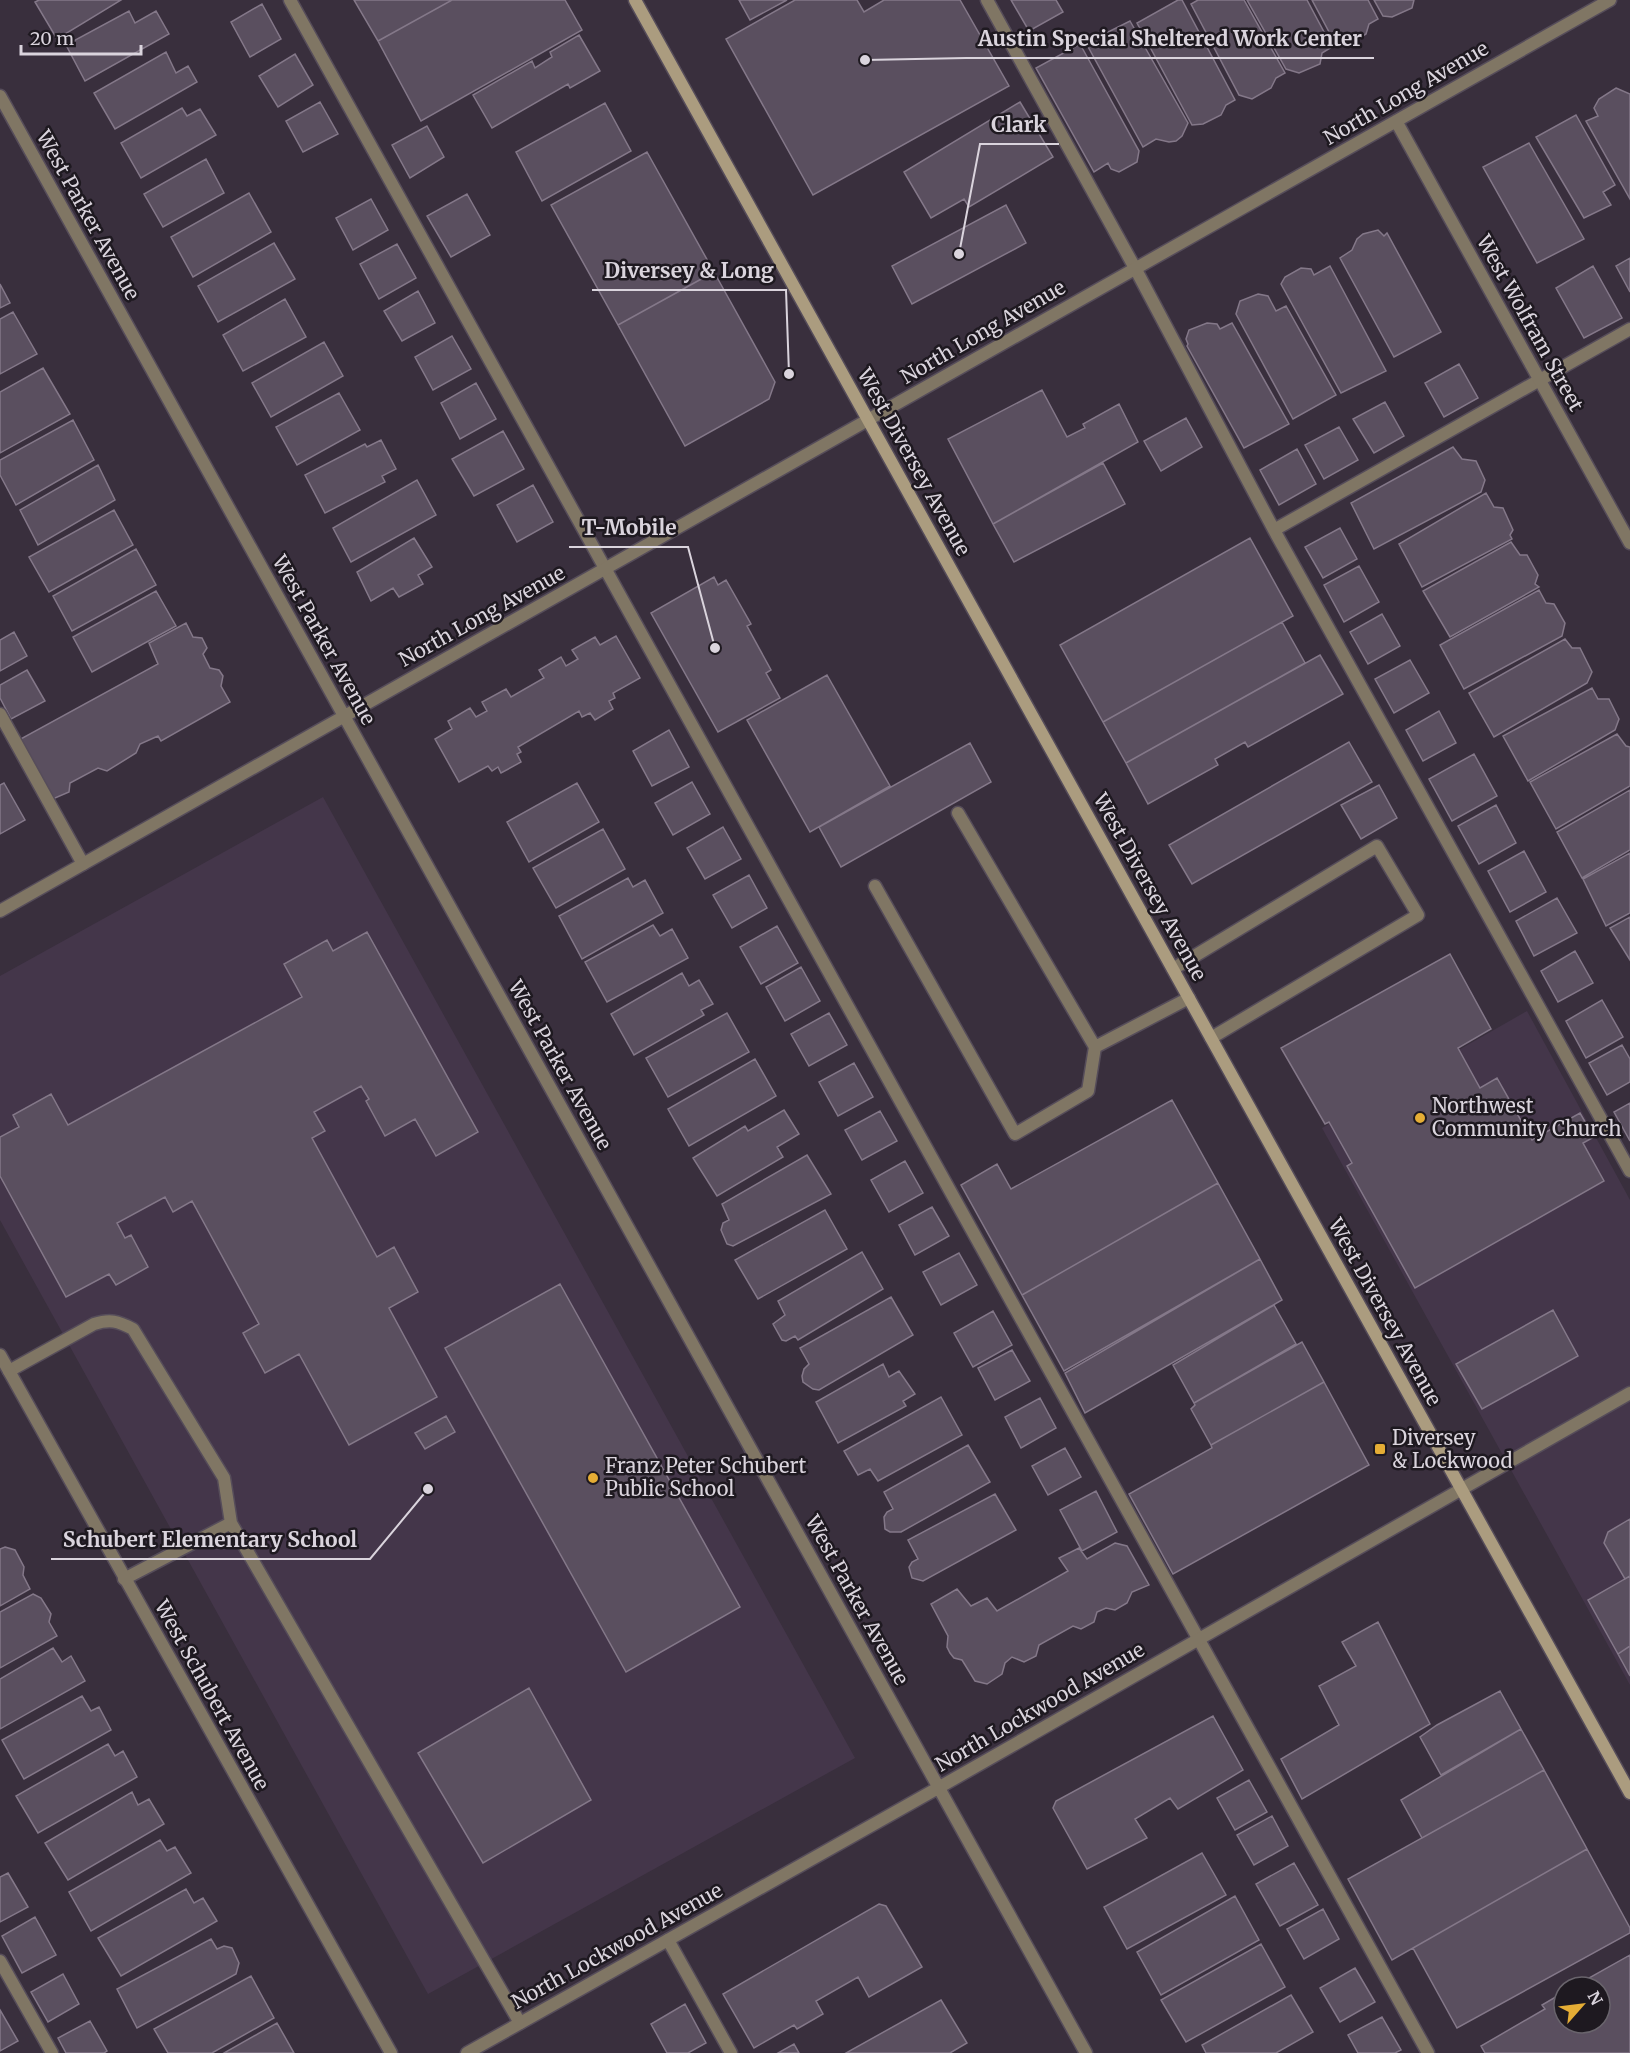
<svg xmlns="http://www.w3.org/2000/svg" width="1630" height="2053" font-family="Merriweather,serif">
  <style>
    .built { fill: #44364a }
    .building { fill: #5a4f5f; stroke: #847889; stroke-width: 1.5 }
    .lines { fill: none; stroke-linecap: round; stroke-linejoin: round }
    .lane-casing { stroke: #564d5a; stroke-width: 15 }
    .street-casing { stroke: #564d5a; stroke-width: 15 }
    .secondary-casing { stroke: #564d5a; stroke-width: 15 }
    .lane { stroke: #807664; stroke-width: 12 }
    .street { stroke: #807664; stroke-width: 12 }
    .secondary { stroke: #ab9c7f; stroke-width: 12 }
    .poi-dot { fill: #e5ad35; stroke: #1e1920; stroke-width: 2 }
    .labels { text-anchor: middle; stroke-width: 5; stroke-linejoin: round; paint-order: stroke }
    .street-label { font-size: 20px; fill: #dad4dd; stroke: #1e1920 }
    .poi-label { font-size: 20px; fill: #dad4dd; stroke: #1e1920; text-anchor: start }
    .leader { fill: none; stroke: #dad4dd; stroke-width: 2 }
    .callout-dot { fill: #dad4dd; stroke: #1e1920; stroke-width: 2 }
    .callout-label { font-size: 21px; text-anchor: middle; font-weight: bold; fill: #dad4dd; stroke: #1e1920; stroke-width: 5; stroke-linejoin: round; paint-order: stroke }
  </style>
  <rect width="100%" height="100%" fill="#392f3d"/>
  <path class="built" d="M323 797 855 1758 428 1994 0 1220V976Z
    M1527 1011 1630 1200V1685L1322 1128Z"/>
  <path class="building" d="M39 0H121L57 39 35 2Z
    M354 0H452L378 41Z
    M452 0H565L582 30 421 121 378 41Z
    M739 0H787L750 20Z
    M795 0H857L864 12 884 0H960L1009 86 813 195 726 39Z
    M1011 0H1056L1063 12 1029 31Z
    M1178 0H1182L1235 100 1226 105 1221 115 1203 124 1192 125 1137 23Z
    M1198 0H1244L1285 73 1276 78 1271 88 1252 99 1239 95 1191 4Z
    M1247 0H1307L1332 47 1322 53 1320 64 1299 73 1286 69Z
    M1312 0H1368L1378 19 1369 24 1366 34 1347 46 1335 43Z
    M1374 0H1414L1412 8 1392 17 1383 16Z
    M262 4 281 39 250 57 231 22Z
    M129 11 135 23 156 11 169 34 85 81 66 45Z
    M1130 21 1188 123 1182 136 1176 141 1169 142 1156 139 1143 147 1086 43Z
    M579 35 600 71 570 88 568 84 492 128 473 95 532 61 535 68 552 57 550 52Z
    M1080 44 1139 151 1137 162 1119 172 1111 169 1108 163 1094 172 1036 68Z
    M166 52 176 73 188 66 197 82 115 129 94 93Z
    M295 54 313 85 278 107 259 76Z
    M1616 88 1630 94V199L1586 121 1598 116 1594 108 1599 99Z
    M320 102 338 134 303 152 286 121Z
    M1020 102 1053 157 969 207 964 199 931 218 904 172Z
    M605 103 631 151 542 201 516 152Z
    M182 108 187 116 200 109 216 135 141 178 121 143Z
    M1576 115 1615 185 1603 192 1611 205 1584 218 1536 137Z
    M427 126 444 157 410 178 392 145Z
    M1529 143 1584 239 1537 263 1483 167Z
    M647 152 714 272 618 325 551 205Z
    M206 159 224 193 163 227 144 194Z
    M249 193 271 232 193 277 171 237Z
    M467 194 490 235 451 257 427 216Z
    M371 199 388 230 353 250 336 218Z
    M1006 205 1026 243 912 304 892 266Z
    M1378 230 1384 236 1387 233 1441 332 1394 357 1340 258 1352 250 1357 239 1363 234Z
    M274 243 295 279 218 322 198 286Z
    M397 244 416 278 379 299 360 264Z
    M1630 258V292L1616 266Z
    M1330 266 1386 371 1341 393 1281 284 1285 277 1301 268 1311 269 1314 275Z
    M1593 266 1622 318 1584 338 1556 288Z
    M714 272 775 382 769 399 685 446 618 325Z
    M0 284 10 303 0 308Z
    M418 291 435 323 402 341 384 311Z
    M1258 294 1268 296 1276 311 1286 306 1336 395 1293 419 1236 314 1240 301Z
    M285 299 306 337 243 371 223 335Z
    M13 312 37 354 0 374V319Z
    M1207 323 1217 324 1220 329 1232 323 1289 424 1244 448 1187 346 1188 344 1186 339 1189 330Z
    M452 336 471 369 433 390 415 357Z
    M324 342 343 376 271 417 252 383Z
    M1459 364 1478 398 1444 417 1425 383Z
    M43 368 70 414 0 453V392Z
    M476 383 496 419 460 439 441 403Z
    M1042 390 1067 437 1085 428 1083 424 1119 404 1138 442 993 524 948 439Z
    M339 393 360 430 297 465 276 427Z
    M1385 402 1404 436 1374 453 1353 419Z
    M1186 418 1202 447 1161 471 1144 441Z
    M73 420 94 460 16 505 0 475V460Z
    M1339 427 1358 460 1324 479 1305 445Z
    M503 431 524 469 474 496 452 459Z
    M381 440 396 469 382 476 385 482 325 513 305 475 365 444 367 447Z
    M1453 447 1462 459 1476 461 1485 480 1481 492 1374 549 1351 503Z
    M1297 449 1316 484 1279 505 1260 470Z
    M1103 463 1125 504 1014 562 993 524Z
    M98 465 115 500 38 545 20 510Z
    M417 480 436 515 351 562 333 528Z
    M533 485 553 522 517 542 497 505Z
    M1486 493 1494 507 1503 508 1513 530 1510 535 1512 539 1422 587 1399 544Z
    M114 510 133 545 49 592 29 557Z
    M1340 528 1357 559 1323 578 1305 547Z
    M414 538 432 567 418 575 423 584 399 597 393 588 371 601 357 572Z
    M1250 538 1293 616 1103 722 1060 645Z
    M1511 542 1520 555H1527L1538 575 1535 584 1539 587 1450 637 1423 591Z
    M136 549 156 585 72 631 53 596Z
    M1359 566 1379 602 1344 622 1324 585Z
    M714 577 718 585 726 580 751 624 747 626 771 670 766 673 780 698 718 732 651 613Z
    M1539 590 1546 603 1554 604 1565 623 1562 636 1464 689 1440 645Z
    M156 591 176 626 92 672 73 637Z
    M1382 614 1400 646 1368 664 1350 632Z
    M1282 622 1305 663 1126 763 1103 722Z
    M186 623 193 637 202 638 207 648 203 654 210 668 219 670 223 676 221 686 230 702 161 741 158 736 140 744 136 753 107 771 98 768 70 783 69 792 55 798 49 797 17 741 158 664 149 643Z
    M14 632 27 656 0 671V640Z
    M616 636 640 678 613 693 615 698 609 701 613 709 595 720 590 713 582 717 579 711 518 747 521 752 517 754 521 762 501 773 498 767 492 771 488 766 459 782 435 739 452 729 448 721 470 708 476 717 487 711 482 702 506 689 511 697 544 678 539 670 561 657 566 666 578 659 572 650 595 637 600 645Z
    M1565 639 1572 648H1580L1592 672 1587 683 1494 737 1469 693Z
    M1320 655 1343 694 1248 747 1245 742 1215 759 1218 765 1148 804 1126 763Z
    M1410 660 1429 693 1394 713 1375 679Z
    M27 670 45 701 11 719 0 698V685Z
    M827 675 890 786 810 832 747 720Z
    M1592 688 1598 699H1609L1619 719 1615 730 1528 781 1503 736Z
    M1439 711 1456 743 1423 761 1406 730Z
    M669 730 689 767 652 786 633 751Z
    M1617 734 1626 746 1630 747V786L1556 829 1530 782Z
    M1349 742 1372 782 1192 884 1169 845Z
    M970 743 991 782 841 867 819 827Z
    M1474 754 1497 796 1452 821 1429 779Z
    M692 782 710 814 673 835 655 803Z
    M4 783 25 820 0 834V785Z
    M577 783 599 822 529 862 507 822Z
    M1379 785 1397 818 1361 839 1341 805Z
    M1630 790V850L1582 878 1557 832Z
    M1496 805 1516 843 1479 864 1458 826Z
    M723 827 741 859 705 879 687 848Z
    M603 829 625 869 556 908 533 868Z
    M1524 851 1546 892 1510 912 1488 871Z
    M1630 853V913L1606 926 1583 879Z
    M749 875 767 908 732 928 713 895Z
    M628 878 633 887 645 880 663 913 582 959 559 916Z
    M1557 898 1577 933 1534 956 1516 921Z
    M1630 917V960L1610 928Z
    M653 925 660 936 672 929 688 958 607 1002 585 962Z
    M777 926 798 963 761 984 740 947Z
    M367 932 478 1132 436 1156 415 1119 385 1136 366 1101 369 1099 361 1086 314 1112 325 1131 312 1138 377 1257 394 1247 418 1292 389 1308 437 1397 349 1445 299 1354 265 1373 243 1333 259 1324 192 1201 173 1212 165 1197 117 1223 125 1238 131 1235 148 1267 116 1285 109 1274 66 1297 0 1176V1137L19 1127 13 1115 51 1094 68 1125 302 997 284 964 327 940 333 951Z
    M1575 951 1593 983 1558 1002 1541 971Z
    M1450 954 1491 1029 1458 1048 1480 1088 1497 1078 1532 1140 1580 1113 1594 1137 1583 1143 1604 1181 1415 1288 1347 1166 1352 1163 1329 1122 1325 1124 1281 1048Z
    M801 967 820 1001 785 1021 766 987Z
    M682 973 689 986 699 980 713 1004 701 1010 704 1015 634 1055 611 1014Z
    M1602 1000 1623 1037 1586 1058 1566 1021Z
    M727 1013 749 1052 668 1097 646 1058Z
    M829 1013 847 1045 809 1066 791 1034Z
    M1622 1045 1630 1059V1082L1607 1095 1589 1063Z
    M755 1059 776 1096 689 1146 668 1109Z
    M854 1063 873 1097 838 1116 819 1082Z
    M1172 1100 1218 1183 1022 1295 961 1185 997 1164 1011 1189Z
    M1630 1103V1141L1614 1112Z
    M784 1110 799 1134 777 1147 783 1157 717 1196 693 1158 745 1126 748 1131Z
    M880 1111 897 1141 862 1160 845 1130Z
    M807 1155 831 1194 733 1246 727 1244 721 1230 723 1223 729 1220 722 1204Z
    M905 1161 923 1193 889 1212 871 1180Z
    M1218 1183 1260 1259 1064 1371 1022 1295Z
    M932 1207 949 1236 915 1255 899 1225Z
    M825 1210 847 1249 758 1299 735 1260Z
    M862 1252 883 1289 798 1340 795 1336 786 1341 782 1340 773 1324 785 1315 778 1301Z
    M959 1253 977 1285 941 1305 923 1272Z
    M1260 1259 1282 1300 1085 1413 1065 1373Z
    M560 1284 740 1607 626 1672 445 1348Z
    M891 1297 913 1335 819 1390 813 1389 803 1382 802 1376 804 1369 809 1364 800 1348Z
    M1274 1305 1296 1344 1194 1403 1173 1365Z
    M1553 1310 1578 1356 1482 1409 1456 1364Z
    M993 1311 1012 1345 973 1367 954 1333Z
    M1302 1342 1324 1382 1211 1445 1191 1409 1195 1405 1194 1403Z
    M1012 1350 1030 1381 995 1400 978 1368Z
    M883 1364 889 1377 899 1371 915 1394 903 1401 906 1406 838 1443 816 1402Z
    M1324 1382 1369 1465 1173 1574 1129 1494 1212 1448 1211 1445Z
    M941 1397 962 1435 878 1481 870 1469 858 1475 844 1451Z
    M1040 1398 1056 1428 1021 1448 1005 1417Z
    M446 1416 455 1432 425 1449 415 1433Z
    M968 1445 990 1482 901 1532H890L885 1529 884 1517 887 1512 893 1509 884 1492Z
    M1065 1448 1081 1477 1048 1495 1032 1466Z
    M1096 1491 1117 1532 1082 1551 1060 1510Z
    M995 1494 1016 1530 923 1581 912 1578 909 1567 912 1562 918 1559 908 1540Z
    M1630 1519V1576L1625 1579 1604 1543 1608 1532Z
    M1115 1543 1127 1546 1149 1585 1132 1592 1127 1603 1115 1610 1106 1608 1097 1612 1094 1622 1081 1629 1073 1626 1039 1645 1036 1656 1024 1662 1012 1657 1005 1663 1002 1674 987 1684 975 1681 962 1660 954 1658 950 1653 947 1647 948 1636 931 1604 957 1589 971 1606 987 1598 997 1611 1068 1571 1059 1558 1079 1548 1087 1559Z
    M5 1547 15 1550 24 1567 23 1575 30 1589 0 1606V1549Z
    M1630 1576V1646L1618 1654 1588 1600Z
    M33 1594 41 1598 51 1614 49 1622 57 1636 0 1668V1612Z
    M1378 1622 1430 1724 1302 1799 1281 1759 1339 1725 1319 1686 1356 1666 1342 1642Z
    M1630 1646V1676L1618 1654Z
    M53 1648 62 1662 71 1656 85 1681 0 1729V1679Z
    M529 1688 591 1800 483 1863 418 1753Z
    M1500 1691 1521 1729 1441 1775 1420 1737 1437 1725Z
    M82 1696 91 1711 99 1707 111 1730 24 1779 2 1740Z
    M1213 1716 1243 1770 1178 1809 1170 1798 1135 1819 1147 1838 1087 1869 1053 1808 1056 1801Z
    M1521 1729 1544 1770 1422 1838 1401 1800Z
    M108 1744 115 1756 123 1751 137 1777 38 1833 16 1796Z
    M1544 1770 1587 1849 1392 1960 1348 1879Z
    M1249 1780 1267 1812 1235 1830 1217 1798Z
    M132 1792 138 1805 149 1799 164 1824 68 1880 45 1843Z
    M1272 1816 1288 1846 1254 1865 1237 1835Z
    M160 1840 167 1851 175 1847 191 1873 91 1931 69 1892Z
    M1587 1849 1630 1928V1933L1457 2028 1413 1948Z
    M1202 1853 1226 1895 1127 1949 1104 1907Z
    M1294 1863 1318 1905 1280 1926 1256 1884Z
    M8 1873 28 1907 0 1922V1877Z
    M186 1889 194 1903 203 1898 217 1921 121 1976 98 1938Z
    M1235 1896 1259 1940 1161 1995 1137 1952Z
    M879 1904 886 1906 922 1967 869 1997 858 1977 816 2001 823 2014 797 2029 794 2025 754 2048 723 1994Z
    M1323 1909 1339 1939 1304 1959 1287 1929Z
    M35 1917 56 1955 22 1973 2 1936Z
    M211 1939 217 1949 224 1946 232 1948 239 1963 236 1974 137 2028 117 1989Z
    M1261 1944 1285 1987 1186 2042 1161 2000Z
    M1630 1955V2053H1485L1481 2046 1545 2009 1542 2005 1564 1992V2023H1600V1987H1573Z
    M1355 1968 1375 2002 1340 2022 1320 1988Z
    M63 1974 79 2004 48 2022 31 1992Z
    M251 1976 274 2018 212 2053H168L154 2029Z
    M1291 1995 1313 2032 1276 2053H1206L1202 2045Z
    M941 2000 967 2043 950 2053H846Z
    M685 2004 706 2043 688 2053H667L651 2024Z
    M0 2010 18 2041 0 2051Z
    M1382 2017 1401 2050 1395 2053H1358L1348 2035Z
    M90 2021 107 2051 104 2053H66L58 2038Z
    M277 2023 294 2053H224Z
    M794 2044 799 2053H778Z"/>
  <g class="lines">
    <g class="lane-casing">
      <path id="lane" d="M290 0 1428 2053
        M987 0 1135 268 1274 530 1630 1171
        M1274 530 1630 329
        M0 714 83 864
        M958 813 1095 1047 1189 998
        M875 886 1015 1134 1088 1091 1095 1047
        M1173 969 1377 846 1418 915 1211 1038
        M9 1371 94 1324C110 1319 118 1321 133 1329L224 1478 231 1523 520 2023
        M124 1579 231 1523
        M668 1940 731 2053
        M0 1961 52 2053"/>
    </g>
    <g class="street-casing">
      <path id="street" d="M0 96 1086 2053
        M1396 121 1630 543
        M0 911 1610 0
        M0 1355 391 2053
        M467 2053 938 1788 1630 1393"/>
    </g>
    <g class="secondary-casing">
      <path id="secondary" d="M635 0 1630 1793"/>
    </g>
    <use href="#lane" class="lane"/>
    <use href="#street" class="street"/>
    <use href="#secondary" class="secondary"/>
  </g>
  <g class="poi-dot">
    <circle cx="1420" cy="1118" r="6"/>
    <rect x="1374" y="1443" width="12" height="12" rx="3"/>
    <circle cx="593" cy="1478" r="6"/>
  </g>
  <g class="labels">
    <g class="street-label">
      <text transform="translate(1406 93) rotate(-30)" y="7">North Long Avenue</text>
      <text transform="translate(88 215) rotate(61)" y="7">West Parker Avenue</text>
      <text transform="translate(1530 323) rotate(61)" y="7">West Wolfram Street</text>
      <text transform="translate(983 332) rotate(-30)" y="7">North Long Avenue</text>
      <text transform="translate(914 462) rotate(61)" y="7">West Diversey Avenue</text>
      <text transform="translate(482 616) rotate(-29)" y="7">North Long Avenue</text>
      <text transform="translate(324 640) rotate(61)" y="7">West Parker Avenue</text>
      <text transform="translate(1150 887) rotate(61)" y="7">West Diversey Avenue</text>
      <text transform="translate(560 1065) rotate(61)" y="7">West Parker Avenue</text>
      <text transform="translate(1385 1312) rotate(61)" y="7">West Diversey Avenue</text>
      <text transform="translate(857 1600) rotate(61)" y="7">West Parker Avenue</text>
      <text transform="translate(212 1695) rotate(61)" y="7">West Schubert Avenue</text>
      <text transform="translate(1040 1707) rotate(-30)" y="7">North Lockwood Avenue</text>
      <text transform="translate(617 1946) rotate(-29)" y="7">North Lockwood Avenue</text>
    </g>
    <g class="poi-label">
      <text x="1432" y="1113">Northwest<tspan x="1432" dy="23">Community Church</tspan></text>
      <text x="1392" y="1445">Diversey<tspan x="1392" dy="23">&amp; Lockwood</tspan></text>
      <text x="605" y="1473">Franz Peter Schubert<tspan x="605" dy="23">Public School</tspan></text>
    </g>
  </g>
  <path class="leader" d="M865 60L966 58H1374M959 254L980 144H1059M789 374L786 290H592M715 648L688 547H569M428 1489L370 1559H51"/>
  <g class="callout-dot">
    <circle cx="865" cy="60" r="6"/>
    <circle cx="959" cy="254" r="6"/>
    <circle cx="789" cy="374" r="6"/>
    <circle cx="715" cy="648" r="6"/>
    <circle cx="428" cy="1489" r="6"/>
  </g>
  <g class="callout-label">
    <text x="1170" y="46">Austin Special Sheltered Work Center</text>
    <text x="1019" y="132">Clark</text>
    <text x="689" y="278">Diversey &amp; Long</text>
    <text x="629" y="535">T-Mobile</text>
    <text x="210" y="1547">Schubert Elementary School</text>
  </g>
  <g transform="translate(1582 2005) rotate(62)"><circle r="28" fill="#1e1920" stroke="#69646c" stroke-width="1.5"/>
  <path d="M0-4.5L10 22L0 15L-10 22Z" fill="#e5ad35"/>
  <text y="-9" font-size="16" font-weight="bold" text-anchor="middle" fill="#dad4dd">N</text>
  </g>
  <path d="M21 45v9h120v-9" fill="none" stroke="#dad4dd" stroke-width="3"/>
  <text x="30" y="45" font-size="18" fill="#dad4dd" stroke="#1e1920" stroke-width="4.5" paint-order="stroke">20 m</text>
</svg>
